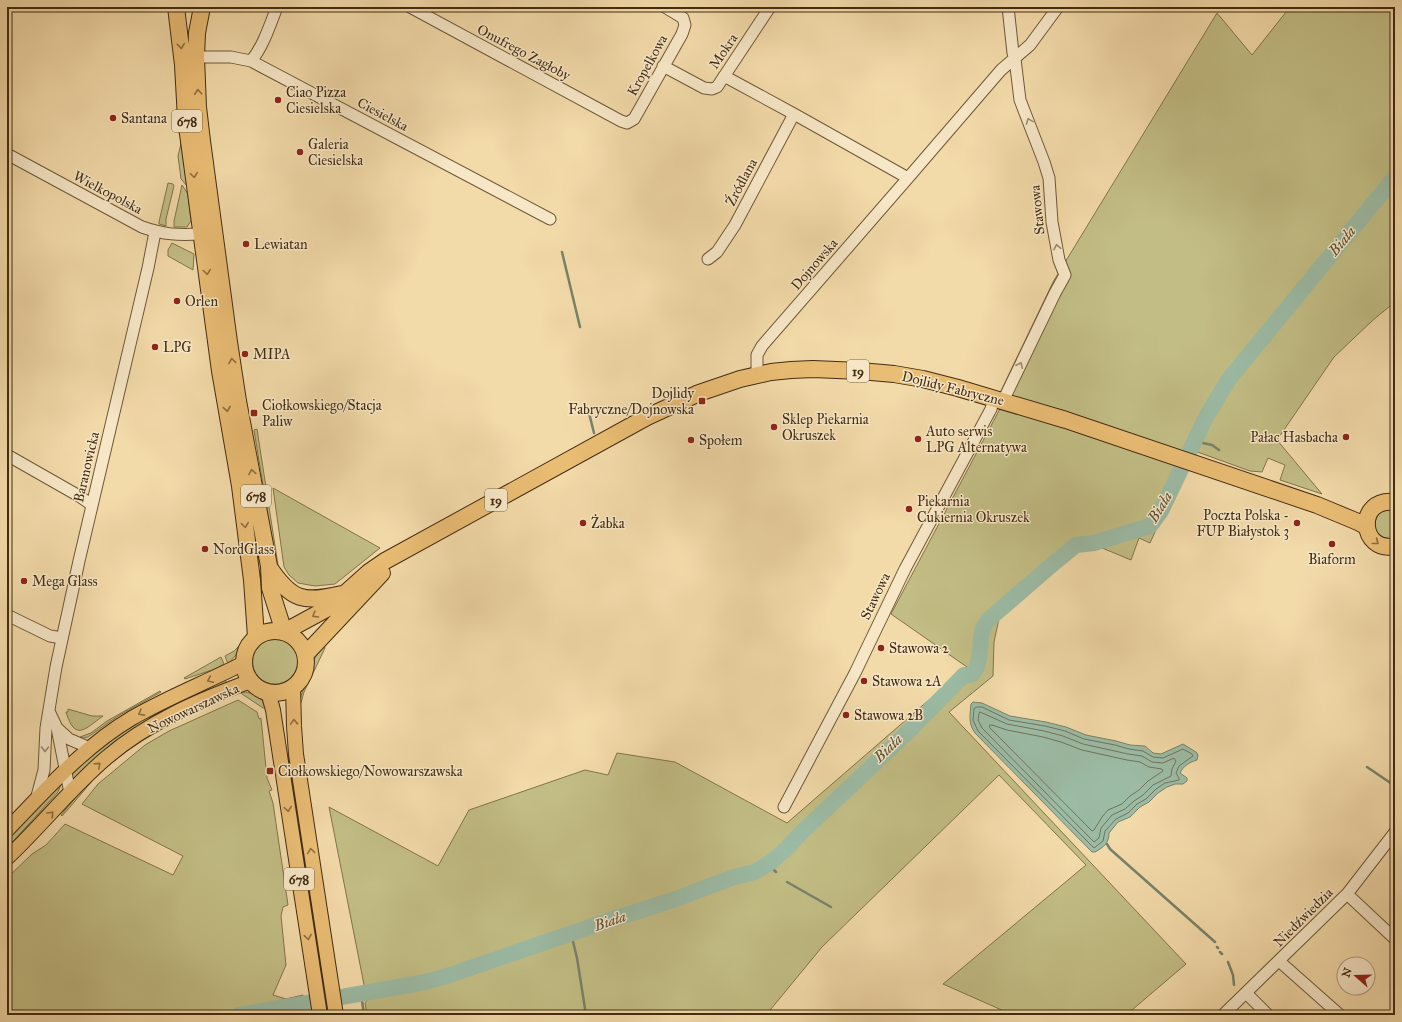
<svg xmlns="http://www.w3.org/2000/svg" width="1402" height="1022" font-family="'IM FELL Great Primer',serif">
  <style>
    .green { fill: #c2bd84; stroke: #82744b }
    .water { fill: #9cbba5; stroke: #78826a }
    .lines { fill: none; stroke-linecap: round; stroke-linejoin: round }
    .shore { stroke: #6f745c; stroke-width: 1 }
    .stream { stroke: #78826a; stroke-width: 2.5 }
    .river { stroke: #9cbba5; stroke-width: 16 }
    .minor-casing { stroke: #6e5838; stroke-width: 13 }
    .major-casing { stroke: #422c12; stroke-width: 16 }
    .highway-casing { stroke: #422c12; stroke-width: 18 }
    .minor { stroke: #f7e7c7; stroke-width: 11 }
    .major { stroke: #eabd74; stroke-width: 14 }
    .highway { stroke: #eabd74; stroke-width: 16 }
    .oneway { stroke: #8e6d3e }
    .oneway2 { stroke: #9c8a6c }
    .poi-dot { fill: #8f2418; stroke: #f7e7c7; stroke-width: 1.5 }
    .labels { text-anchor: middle; stroke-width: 3; stroke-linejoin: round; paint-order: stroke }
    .shield { fill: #f7e7c7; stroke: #786448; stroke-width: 1 }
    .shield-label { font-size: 13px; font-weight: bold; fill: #422c12 }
    .street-label { font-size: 14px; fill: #422c12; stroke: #f7e7c7 }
    .poi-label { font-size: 14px; fill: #422c12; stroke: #f7e7c7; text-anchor: start }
    .water-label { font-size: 15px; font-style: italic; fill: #585037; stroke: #f7e7c7 }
  </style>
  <rect width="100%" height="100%" fill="#f3daa9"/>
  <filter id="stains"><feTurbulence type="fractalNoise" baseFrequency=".005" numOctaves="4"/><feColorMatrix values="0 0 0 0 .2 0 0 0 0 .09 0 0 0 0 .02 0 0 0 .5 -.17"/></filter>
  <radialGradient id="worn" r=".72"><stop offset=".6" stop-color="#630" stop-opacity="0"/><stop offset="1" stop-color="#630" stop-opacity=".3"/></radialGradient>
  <path class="green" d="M1290 7H1395V148L1390 154 1395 157V302L1373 320 1334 357 1277 440 1322 494 1280 480 1285 465 1268 458 1262 472 1250 471 1192 450 1150 543 1139 538 1131 560 1095 545 1077 547 1001 609 994 642 993 676 949 712 1186 964 1126 1015H1013L943 984 1086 865 999 775 822 947 766 1015H367L365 1003 367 1000 329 807 438 866 469 810 585 770 608 775 617 753 675 762 787 823 967 667 891 614 1002 405 1001 391 1053 282 1217 13 1252 55Z
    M183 135 189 188 181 179 178 156Z
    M168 183 173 184 174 186 166 219V226L159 224V222Z
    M182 185 188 194 191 221 187 227H174V221Z
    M172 243 194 254 193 270 168 256V250Z
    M257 429 278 565 281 574 276 564 254 430Z
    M273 488 380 548 335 584 315 586 298 583 289 575 284 567Z
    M1390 507 1395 508V538C1385 540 1381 537 1374 529L1376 514Z
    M252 661a23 23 0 1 1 46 0a23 23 0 1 1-46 0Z
    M242 643 236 655 228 664 225 656 234 651Z
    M324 646 325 648 304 692 301 703 299 704C301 694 304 687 308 677 315 663 311 658 324 646Z
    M221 657 224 664 215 669 185 679 184 678Z
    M225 680 227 684 71 785V773C88 757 106 741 126 729 158 710 191 695 225 680Z
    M160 691 161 692 118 716 88 737 78 739 80 737 91 733 107 721Z
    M241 692C254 692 261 696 266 708H263L242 694Z
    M238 700 257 712 259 719 261 718 267 778 272 790 269 791 273 803 288 905 283 907 281 916 286 965 273 995 286 999 303 995 306 1015H7V878L32 854 46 845 65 824 173 875 183 856 82 804 98 784 145 745 169 731Z
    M212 703 213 704C169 724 126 746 92 781 82 793 72 805 62 816L61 815 86 785 124 751 153 731Z
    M68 709 92 716H103C85 729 75 742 66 712H68Z
    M63 780 58 792 7 848V835Z"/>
  <path class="water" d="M973 702 982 703 1010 716 1046 722 1066 727 1086 735 1116 741 1130 745 1145 746 1153 753 1161 754 1183 744 1196 752 1198 755 1197 760C1190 762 1183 766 1180 773L1187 778V781L1183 784H1175L1167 787 1158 793 1149 802 1140 807 1130 817 1118 822 1109 833C1109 843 1104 847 1095 852H1092L975 733C968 723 970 715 971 704Z"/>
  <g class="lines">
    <path class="shore" d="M977 707H982L1009 720 1045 726 1065 731 1084 739 1115 745 1129 749 1143 751 1153 757 1163 758 1183 749 1192 754 1193 756 1179 766 1176 773 1179 778V780L1165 783 1156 789 1146 799 1137 804 1128 813 1116 819 1105 831 1103 841 1094 848 978 731 973 720 974 709Z
      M980 712 1007 724 1044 731 1063 736 1083 744 1128 754 1142 756 1152 762 1163 763 1174 758 1176 761 1172 769 1171 776 1153 785 1143 795 1134 801 1125 809 1112 815 1101 828 1099 838 1094 842 982 728 978 720 979 714Z
      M990 725H992L1007 730 1043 737 1061 742 1082 750 1127 760 1140 762 1149 767 1162 769 1163 771 1148 781 1139 790 1130 796 1122 804 1108 810 1102 817 1094 830 1092 831 990 728Z"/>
    <path class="stream" d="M562 252 580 327
      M589 413 594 433
      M1194 441 1212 445 1219 450
      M1367 767 1395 786
      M1107 844 1110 849 1215 942
      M768 864 776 872
      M787 882 831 907
      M571 933 577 958 586 1015
      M1217 947 1218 948
      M1220 952 1222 954
      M1228 962 1233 975 1234 985
      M361 993 364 1015"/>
    <path class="river" d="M239 1015 421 983 444 977 613 919 673 900 734 877 755 872 771 862 786 849 802 832 908 732 961 678 964 675C983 678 979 643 982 632 983 628 985 624 988 620L1054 563 1076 545 1094 543 1150 526 1161 511 1206 417 1229 379 1395 177"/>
    <g class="minor-casing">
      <path id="minor" d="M410 7 621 121 627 123 634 119 682 34 685 25 683 18 665 7
        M196 57H231L251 61 550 219
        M251 61C263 47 270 25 277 7
        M663 66 704 88 712 89 717 87 770 7
        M724 76 794 114 908 178
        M7 154 142 227C165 235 177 235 202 234
        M708 259 717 252 735 225 794 114
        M757 375V355L762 346 908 178 1001 70 1030 45 1058 7
        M1003 401 1055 293 1065 275 1059 260 1052 222 1049 178 1044 162 1020 100 1015 59 1013 53 1008 7
        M7 455 79 496 92 505
        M7 615 50 636 62 638
        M49 711 57 728 70 793
        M57 728 69 739 90 748
        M36 800 44 770 46 728 56 667 79 561 148 268 155 232
        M784 807 855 673 905 569 991 409 994 398
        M1347 894 1395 939
        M1279 961 1340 1015
        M1246 993 1268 1015
        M1223 1015 1347 894 1395 832"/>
    </g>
    <g class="major-casing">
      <path id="major" d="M293 687 294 726 296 754 336 1015
        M268 692 273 710 320 1015
        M7 830C46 790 83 747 132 718 168 697 207 682 244 663
        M7 858C41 826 70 789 106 758 148 722 199 700 251 681"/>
    </g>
    <g class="highway-casing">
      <path id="highway" d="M176 7 183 65 186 119 220 371 240 486 252 580 256 637
        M202 7 197 33 196 57 198 107 202 141 229 342 238 401 269 566 270 588 284 632
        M1395 502C1355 497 1360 554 1395 546
        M269 567C292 601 303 603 342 594
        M244 662a31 31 0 1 1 62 0a31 31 0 1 1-62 0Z
        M284 632 330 607 369 572 385 561 647 417 699 393 740 379 771 372 791 370 813 369 860 371 894 374 923 379 958 388 1066 420 1317 505 1358 522 1367 527
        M305 655 382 573"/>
    </g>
    <use href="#minor" class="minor"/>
    <use href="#major" class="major"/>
    <use href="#highway" class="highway"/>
  </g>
  <defs><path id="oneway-chevron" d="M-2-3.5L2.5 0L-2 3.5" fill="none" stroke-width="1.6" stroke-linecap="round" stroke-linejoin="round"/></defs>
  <g class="oneway">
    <use href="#oneway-chevron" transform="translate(181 46) rotate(84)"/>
    <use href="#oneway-chevron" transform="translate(198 92) rotate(-93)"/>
    <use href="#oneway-chevron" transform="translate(194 175) rotate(82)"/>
    <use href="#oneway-chevron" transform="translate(207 272) rotate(82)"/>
    <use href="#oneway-chevron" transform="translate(232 361) rotate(-99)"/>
    <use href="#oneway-chevron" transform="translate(227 409) rotate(80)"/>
    <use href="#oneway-chevron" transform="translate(252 472) rotate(-100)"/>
    <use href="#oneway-chevron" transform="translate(245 525) rotate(82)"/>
    <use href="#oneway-chevron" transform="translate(1376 542) rotate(38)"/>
    <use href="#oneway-chevron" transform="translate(315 615) rotate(150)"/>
    <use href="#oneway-chevron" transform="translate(210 680) rotate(155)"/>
    <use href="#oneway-chevron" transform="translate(141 713) rotate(151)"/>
    <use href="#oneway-chevron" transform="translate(294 722) rotate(-92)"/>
    <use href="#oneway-chevron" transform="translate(98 765) rotate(-42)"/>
    <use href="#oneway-chevron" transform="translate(288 809) rotate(81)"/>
    <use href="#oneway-chevron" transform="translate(51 814) rotate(-47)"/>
    <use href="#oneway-chevron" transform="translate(311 851) rotate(-98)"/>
    <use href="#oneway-chevron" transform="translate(308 937) rotate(81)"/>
  </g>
  <g class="oneway2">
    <use href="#oneway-chevron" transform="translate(1029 121) rotate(-111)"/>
    <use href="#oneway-chevron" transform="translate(1057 247) rotate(-101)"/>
    <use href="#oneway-chevron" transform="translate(1020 365) rotate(-65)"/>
    <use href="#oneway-chevron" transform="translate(45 749) rotate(90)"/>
  </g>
  <g class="poi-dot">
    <circle cx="278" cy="100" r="4"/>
    <circle cx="113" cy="118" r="4"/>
    <circle cx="300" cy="152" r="4"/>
    <circle cx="246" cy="244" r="4"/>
    <circle cx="177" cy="301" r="4"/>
    <circle cx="155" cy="347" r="4"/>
    <circle cx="245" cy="354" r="4"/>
    <rect x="698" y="397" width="8" height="8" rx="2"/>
    <rect x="250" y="409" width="8" height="8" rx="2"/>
    <circle cx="774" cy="427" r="4"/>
    <circle cx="1346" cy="437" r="4"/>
    <circle cx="918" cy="439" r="4"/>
    <circle cx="691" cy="440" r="4"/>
    <circle cx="909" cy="509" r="4"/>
    <circle cx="583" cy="523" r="4"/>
    <circle cx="1297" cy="523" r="4"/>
    <circle cx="1332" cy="544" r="4"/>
    <circle cx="205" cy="549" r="4"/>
    <circle cx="24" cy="581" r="4"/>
    <circle cx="881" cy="648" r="4"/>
    <circle cx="864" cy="681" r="4"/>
    <circle cx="846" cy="715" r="4"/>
    <rect x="266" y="767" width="8" height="8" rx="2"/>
  </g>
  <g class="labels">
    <g class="shield">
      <rect x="172" y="110" width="30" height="22" rx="3"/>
      <rect x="847" y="360" width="22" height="22" rx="3"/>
      <rect x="241" y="485" width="30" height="22" rx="3"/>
      <rect x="485" y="489" width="22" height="22" rx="3"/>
      <rect x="284" y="868" width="30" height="22" rx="3"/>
    </g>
    <g class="shield-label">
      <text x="187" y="126">678</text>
      <text x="858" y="376">19</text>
      <text x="256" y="501">678</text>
      <text x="496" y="505">19</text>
      <text x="299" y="884">678</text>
    </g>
    <g class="street-label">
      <text transform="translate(723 51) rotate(-56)" y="5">Mokra</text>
      <text transform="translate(524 52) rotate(28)" y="5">Onufrego Zagłoby</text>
      <text transform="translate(647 65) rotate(-61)" y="5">Kropelkowa</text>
      <text transform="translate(383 114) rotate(28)" y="5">Ciesielska</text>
      <text transform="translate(741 182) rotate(-62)" y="5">Źródlana</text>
      <text transform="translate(108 192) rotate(28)" y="5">Wielkopolska</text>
      <text transform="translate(1037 210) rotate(-96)" y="5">Stawowa</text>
      <text transform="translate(814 264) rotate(-49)" y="5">Dojnowska</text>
      <text transform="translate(953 388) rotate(14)" y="5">Dojlidy Fabryczne</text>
      <text transform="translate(86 467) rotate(-77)" y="5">Baranowicka</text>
      <text transform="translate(875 596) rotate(-64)" y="5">Stawowa</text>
      <text transform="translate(193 708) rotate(-25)" y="5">Nowowarszawska</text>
      <text transform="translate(1303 917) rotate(-45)" y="5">Niedźwiedzia</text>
    </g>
    <g class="poi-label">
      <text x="286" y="97">Ciao Pizza<tspan x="286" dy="16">Ciesielska</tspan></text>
      <text x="121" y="123">Santana</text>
      <text x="308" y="149">Galeria<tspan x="308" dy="16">Ciesielska</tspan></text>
      <text x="254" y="249">Lewiatan</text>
      <text x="185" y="306">Orlen</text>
      <text x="163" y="352">LPG</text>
      <text x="253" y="359">MIPA</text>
      <text x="694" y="398" text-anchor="end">Dojlidy<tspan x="694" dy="16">Fabryczne/Dojnowska</tspan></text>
      <text x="262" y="410">Ciołkowskiego/Stacja<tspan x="262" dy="16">Paliw</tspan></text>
      <text x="782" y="424">Sklep Piekarnia<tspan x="782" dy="16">Okruszek</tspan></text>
      <text x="926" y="436">Auto serwis<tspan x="926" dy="16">LPG Alternatywa</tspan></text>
      <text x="1338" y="442" text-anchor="end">Pałac Hasbacha</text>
      <text x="699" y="445">Społem</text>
      <text x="917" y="506">Piekarnia<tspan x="917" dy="16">Cukiernia Okruszek</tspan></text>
      <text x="1289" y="520" text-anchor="end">Poczta Polska -<tspan x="1289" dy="16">FUP Białystok 3</tspan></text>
      <text x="591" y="528">Żabka</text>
      <text x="213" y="554">NordGlass</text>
      <text x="1332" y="564" text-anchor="middle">Biaform</text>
      <text x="32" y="586">Mega Glass</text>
      <text x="889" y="653">Stawowa 2</text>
      <text x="872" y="686">Stawowa 2A</text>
      <text x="854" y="720">Stawowa 2B</text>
      <text x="278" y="776">Ciołkowskiego/Nowowarszawska</text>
    </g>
    <g class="water-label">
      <text transform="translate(1342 241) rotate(-51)" y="5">Biała</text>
      <text transform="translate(1160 507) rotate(-59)" y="5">Biała</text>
      <text transform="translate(888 748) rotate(-44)" y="5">Biała</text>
      <text transform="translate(610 921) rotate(-19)" y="5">Biała</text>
    </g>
  </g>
  <rect width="1402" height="1022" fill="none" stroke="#f3daa9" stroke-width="24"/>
  <rect x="8" y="8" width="1386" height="1006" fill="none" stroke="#422c12" stroke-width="2"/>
  <rect x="12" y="12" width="1378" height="998" fill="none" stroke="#422c12"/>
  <g transform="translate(1356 976) rotate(290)"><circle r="19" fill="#f7e7c7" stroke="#af9c7f"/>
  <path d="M0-3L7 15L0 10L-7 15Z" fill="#8f2418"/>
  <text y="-6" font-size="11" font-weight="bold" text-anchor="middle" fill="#422c12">N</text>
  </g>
  <rect width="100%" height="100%" filter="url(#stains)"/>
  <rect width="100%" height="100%" fill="url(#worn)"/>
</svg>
